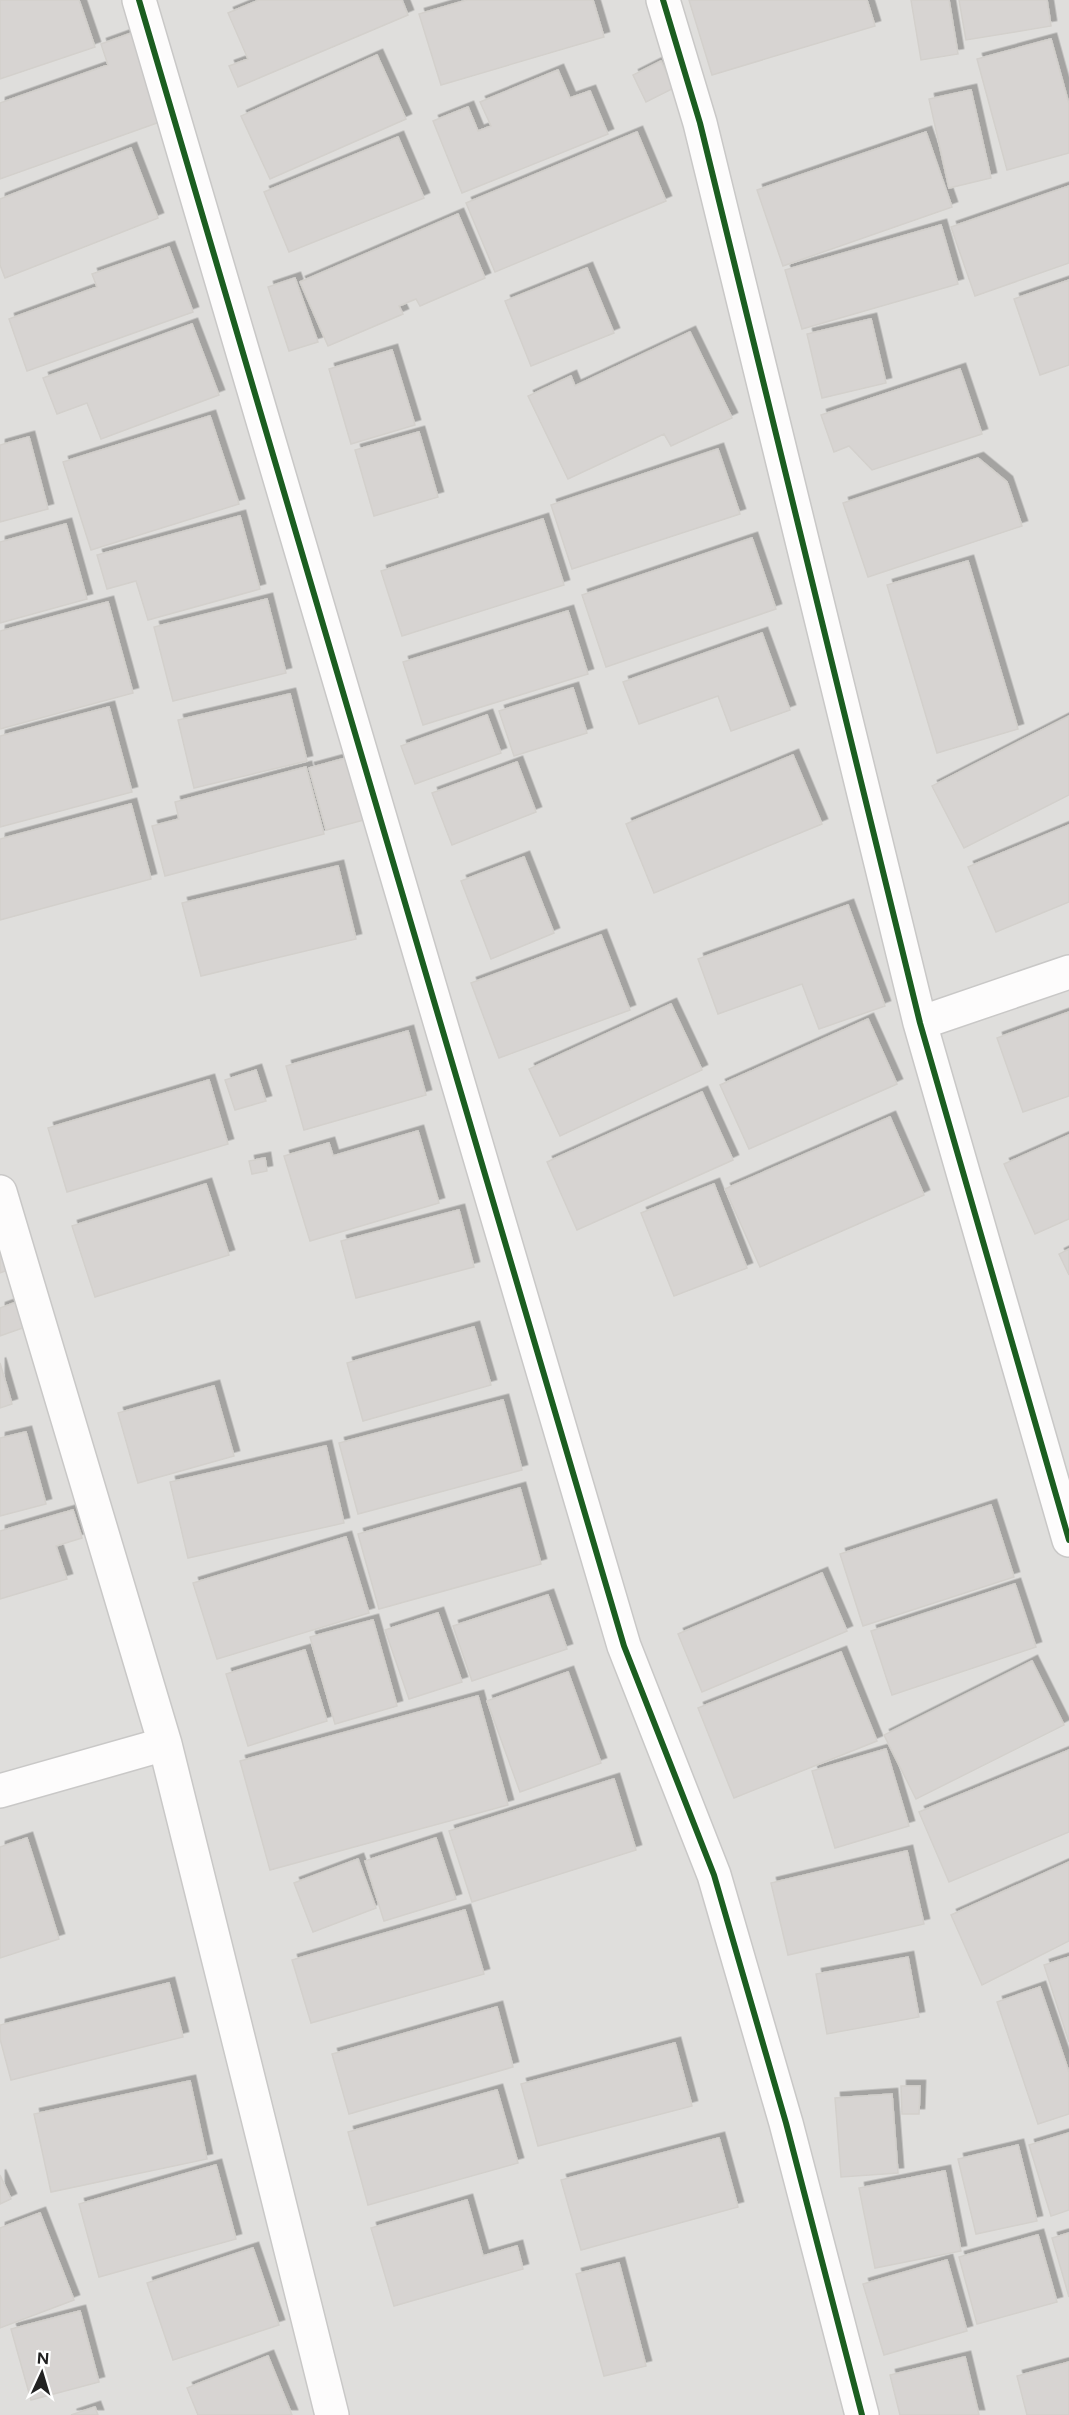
<svg xmlns="http://www.w3.org/2000/svg" width="1069" height="2415" font-family="Figtree,sans-serif">
  <style>
    .residential { fill: #dfdedc }
    .building { fill: #d7d4d2; stroke: #d3d0cc; stroke-width: 1.5; filter: url(#shadow) }
    .lines { fill: none; stroke-linecap: round; stroke-linejoin: round }
    .street-casing { stroke: #c9c8c7; stroke-width: 36 }
    .street { stroke: #fdfcfc; stroke-width: 33 }
    .cycleway-casing { stroke: #fff; stroke-width: 10 }
    .cycleway { stroke: #1b5e20; stroke-width: 6 }
  </style>
  <defs>
    <filter id="shadow"><feDropShadow dx="5.5" dy="-5.5" stdDeviation="0" flood-color="#0004"/></filter>
  </defs>
  <rect width="100%" height="100%" fill="#f0eeeb"/>
  <path class="residential" d="M0 0H1069V2415H0Z"/>
  <path class="building" d="M0 0H79L95 47 0 79Z
    M259 0H402L408 15 238 87 229 66 248 59 228 13Z
    M467 0H593L604 37 441 85 419 14Z
    M689 0H867L875 26 712 75Z
    M911 0H949L958 54 921 60Z
    M959 0H1047L1051 26 966 40Z
    M140 30 171 118 0 179V103L108 65 101 44Z
    M1051 39 1069 104V153L1007 170 977 59Z
    M377 55 406 119 270 179 241 116Z
    M661 61 674 88 646 102 633 75Z
    M558 70 570 98 590 91 608 134 462 193 433 121 468 107 478 131 491 126 480 102Z
    M971 90 991 178 949 188 929 99Z
    M637 132 666 201 495 272 466 203Z
    M926 132 952 207 783 266 757 190Z
    M398 137 424 198 289 252 264 192Z
    M131 148 158 218 5 278 0 265V199Z
    M1069 186V263L975 296 951 227Z
    M458 214 485 278 420 306 416 299 399 306 403 314 328 346 300 282Z
    M941 225 958 284 802 329 785 270Z
    M169 247 193 312 27 371 9 319 97 287 92 274Z
    M587 268 614 333 531 366 505 301Z
    M295 278 318 342 289 351 268 287Z
    M1069 280V365L1040 375 1014 299Z
    M871 319 886 383 822 398 807 334Z
    M192 324 219 395 101 439 87 403 57 414 43 378Z
    M690 332 732 418 671 446 664 434 568 479 528 396 571 376 575 386Z
    M392 350 415 425 351 444 329 369Z
    M960 369 982 434 872 470 849 446 834 452 821 415Z
    M210 416 239 504 91 550 63 462Z
    M419 432 438 497 374 516 355 450Z
    M29 437 48 509 0 522V445Z
    M718 449 740 514 572 569 551 505Z
    M978 458 1007 482 1022 526 868 577 843 503Z
    M240 516 260 589 148 620 136 581 107 589 97 555Z
    M543 519 564 585 402 636 381 571Z
    M66 524 87 599 0 623V542Z
    M752 538 776 609 606 667 582 595Z
    M968 561 1018 729 937 753 887 585Z
    M267 599 286 673 173 701 154 627Z
    M108 602 133 693 0 729V631Z
    M568 611 588 674 423 725 403 662Z
    M762 633 790 710 731 731 718 696 639 724 623 682Z
    M573 688 587 733 514 756 499 711Z
    M290 694 307 761 194 788 178 720Z
    M109 707 132 792 0 827V736Z
    M487 715 501 753 415 784 401 746Z
    M1069 716V795L964 848 932 786Z
    M793 755 822 824 654 893 626 824Z
    M346 758 364 820 326 830 309 768Z
    M517 762 536 812 452 845 432 793Z
    M306 767 324 834 165 876 152 826 179 819 175 802Z
    M131 804 151 879 0 920V839Z
    M1069 825V902L996 932 968 867Z
    M524 857 554 933 491 959 461 881Z
    M338 866 356 939 201 976 182 903Z
    M848 905 885 1006 819 1029 802 984 718 1014 698 959Z
    M601 935 630 1010 499 1058 471 983Z
    M671 1004 702 1070 560 1136 529 1069Z
    M1069 1012V1096L1023 1112 997 1038Z
    M868 1019 897 1084 749 1149 720 1085Z
    M408 1031 426 1095 304 1130 286 1066Z
    M256 1070 266 1101 235 1110 225 1080Z
    M209 1080 228 1144 67 1192 48 1128Z
    M702 1092 733 1160 577 1230 547 1162Z
    M890 1117 924 1195 760 1267 725 1189Z
    M418 1131 439 1203 310 1241 284 1156 329 1143 333 1156Z
    M1069 1135V1219L1035 1234 1004 1164Z
    M265 1158 267 1171 252 1174 249 1161Z
    M206 1184 229 1255 95 1297 72 1226Z
    M714 1184 747 1268 674 1296 641 1213Z
    M459 1210 474 1267 356 1298 341 1241Z
    M0 1232 13 1268 0 1273Z
    M1069 1249V1275L1059 1254Z
    M25 1299 34 1324 0 1336V1308Z
    M474 1327 491 1385 363 1421 347 1363Z
    M0 1363 12 1404 0 1408Z
    M214 1386 234 1456 138 1483 118 1413Z
    M503 1400 522 1470 358 1514 339 1443Z
    M26 1432 46 1504 0 1516V1438Z
    M326 1446 344 1523 188 1558 170 1482Z
    M520 1488 541 1564 379 1609 358 1534Z
    M991 1505 1014 1577 863 1626 840 1554Z
    M73 1510 82 1538 56 1546 67 1579 0 1599V1531Z
    M346 1537 369 1613 217 1659 193 1583Z
    M822 1573 847 1631 702 1692 678 1634Z
    M1015 1584 1036 1647 892 1695 871 1631Z
    M548 1595 567 1649 472 1681 453 1626Z
    M438 1613 462 1682 409 1699 385 1630Z
    M373 1620 397 1706 335 1724 310 1637Z
    M305 1650 327 1721 248 1746 226 1674Z
    M841 1652 877 1741 734 1798 698 1708Z
    M1032 1661 1064 1725 916 1799 884 1735Z
    M568 1672 601 1763 520 1792 487 1701Z
    M478 1696 508 1805 270 1870 240 1761Z
    M886 1749 909 1826 835 1848 812 1771Z
    M1069 1750V1832L949 1882 919 1812Z
    M614 1779 636 1850 472 1902 449 1831Z
    M27 1838 59 1939 0 1958V1847Z
    M436 1838 456 1899 384 1921 365 1861Z
    M907 1851 924 1924 788 1955 771 1883Z
    M358 1859 376 1908 313 1932 294 1883Z
    M1069 1862V1941L982 1985 951 1915Z
    M465 1910 484 1974 311 2023 292 1960Z
    M908 1957 919 2017 827 2034 816 1974Z
    M1069 1957V2042L1044 1965Z
    M169 1983 183 2037 11 2080 0 2039V2025Z
    M1040 1987 1069 2072V2114L1038 2124 997 2002Z
    M497 2007 513 2067 349 2114 332 2054Z
    M675 2043 692 2106 538 2146 521 2084Z
    M190 2081 207 2159 51 2192 34 2114Z
    M901 2086H920L919 2114H902Z
    M497 2090 518 2163 368 2205 348 2132Z
    M892 2094 898 2173 841 2177 835 2098Z
    M1069 2133V2210L1051 2216 1029 2145Z
    M719 2138 738 2207 581 2250 561 2180Z
    M1018 2145 1037 2221 976 2234 958 2159Z
    M216 2165 236 2239 99 2277 79 2204Z
    M945 2171 961 2251 875 2268 859 2188Z
    M0 2175 11 2199 0 2204Z
    M467 2200 483 2256 517 2246 523 2269 394 2306 371 2228Z
    M40 2213 74 2300 0 2328V2228Z
    M1069 2233V2297L1052 2238Z
    M1038 2235 1057 2302 977 2324 959 2257Z
    M253 2248 279 2325 173 2360 147 2283Z
    M947 2260 967 2331 884 2355 863 2284Z
    M619 2263 646 2366 604 2376 576 2274Z
    M80 2311 99 2382 31 2400 11 2329Z
    M268 2356 292 2415H198L187 2388Z
    M965 2357 979 2415H900L890 2375Z
    M1069 2362V2415H1027L1017 2376Z
    M95 2407 98 2415H71Z"/>
  <g class="lines">
    <g class="street-casing">
      <path id="street" d="M139 0 624 1646 714 1875 786 2123 862 2415
        M663 0 700 123 920 1023 1069 1540
        M920 1023 1069 972
        M0 1192 165 1744 332 2415
        M0 1791 165 1744"/>
    </g>
    <use href="#street" class="street"/>
    <g class="cycleway-casing">
      <path id="cycleway" d="M139 0 624 1646 714 1875 786 2123 862 2415
        M663 0 700 123 920 1023 1069 1540"/>
    </g>
    <use href="#cycleway" class="cycleway"/>
  </g>
  <g transform="translate(42 2373) rotate(4)" stroke="#ffffff" stroke-width="4.5" paint-order="stroke">
  <path d="M0-4.5L10 22L0 15L-10 22Z" fill="#222222"/>
  <text y="-9" font-size="16" font-weight="bold" text-anchor="middle" fill="#222222">N</text>
  </g>
</svg>
